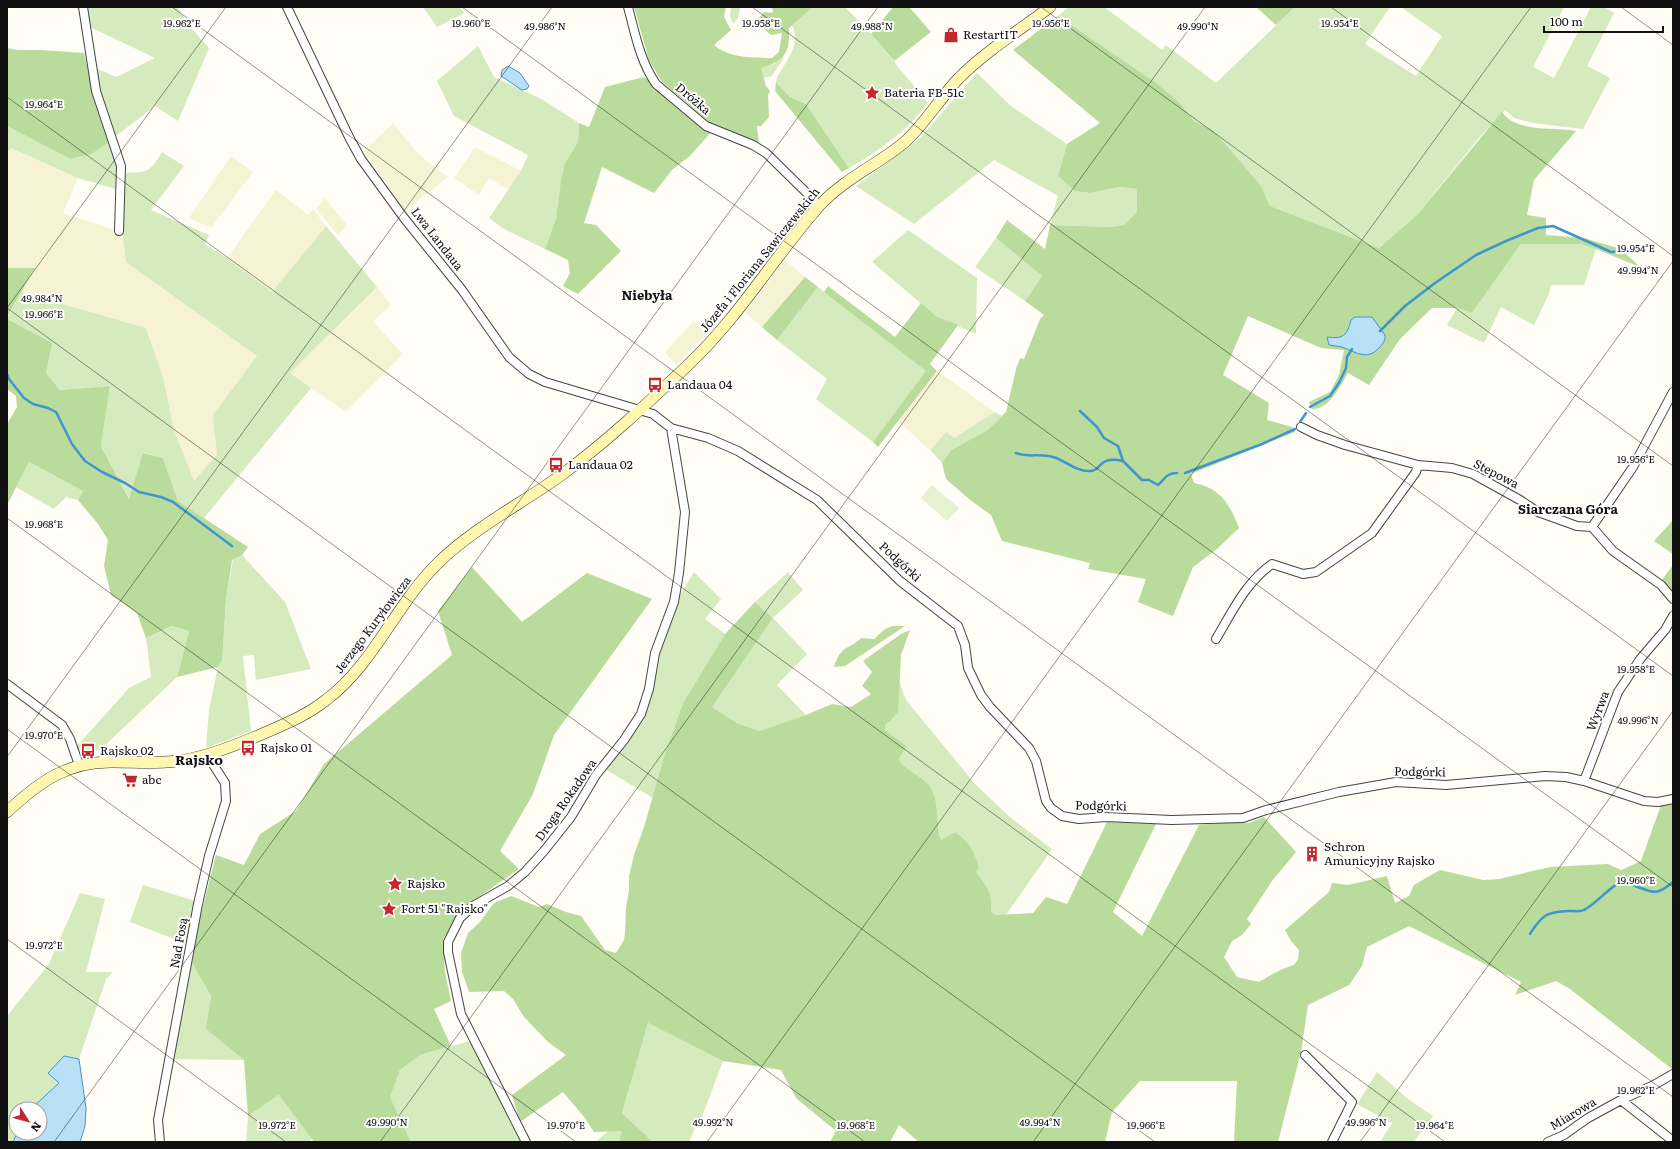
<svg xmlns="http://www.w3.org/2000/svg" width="1680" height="1149" font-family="Literata,serif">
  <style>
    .farmland { fill: #f6f3d4 }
    .green { fill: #d5ebbd }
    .forest { fill: #b9dc9c }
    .pitch { fill: #e6f2cf }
    .water { fill: #b9e0f7; stroke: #3f96cf }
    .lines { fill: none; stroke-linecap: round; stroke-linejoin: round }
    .stream { stroke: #3f96cf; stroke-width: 2.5 }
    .street-casing { stroke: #444; stroke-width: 10 }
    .secondary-casing { stroke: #333; stroke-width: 12 }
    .street { stroke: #fff; stroke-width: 8 }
    .secondary { stroke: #fff6b0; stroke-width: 11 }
    .ticks { fill: none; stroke: #111; stroke-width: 1; stroke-opacity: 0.45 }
    .labels { text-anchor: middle; stroke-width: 4; stroke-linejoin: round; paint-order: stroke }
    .poi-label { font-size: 12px; fill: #111; stroke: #fff; text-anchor: start }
    .street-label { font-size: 12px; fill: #111; stroke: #fff }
    .neighbourhood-label { font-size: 13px; font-weight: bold; fill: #111; stroke: #fff }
    .quarter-label { font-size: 14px; font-weight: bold; fill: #111; stroke: #fff }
    .ticks-label { font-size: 10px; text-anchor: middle; fill: #111; stroke: #fff; stroke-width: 4; stroke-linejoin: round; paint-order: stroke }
  </style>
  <rect width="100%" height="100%" fill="#fffdf5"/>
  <path class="farmland" d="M393 123 418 154 448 177 405 211 364 151Z
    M475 147 521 171 509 190 489 178 479 195 454 178Z
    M11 148 78 178 63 213 118 231H122L126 262 257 356 214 415 217 455 194 482 174 430 163 377 146 328 21 292 35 268H7V152Z
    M231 156 253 172 211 228 189 218Z
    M276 190 308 215 313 209 326 226 272 293 227 258Z
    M325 198 347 225 338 235 316 209Z
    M785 260 805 277 762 327 745 313Z
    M377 287 391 305 373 322 403 354 346 412 290 373Z
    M694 321 706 334 676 365 665 352Z
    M937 371 995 412 954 438 945 433 930 450 898 421Z"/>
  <path class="green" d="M88 7H177L191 28 209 48 178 121 155 106 116 136 93 67 116 77 155 58 90 27Z
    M423 7H459L465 13 437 27Z
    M731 7H743L740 9 738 18 733 24 730 16Z
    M813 7H845L871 34 928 103C907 131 879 151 849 168L806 104 790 97 776 82 777 77C787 60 801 45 792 25Z
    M1069 7H1104L1162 50 1166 45 1216 83 1295 7H1390L1365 44 1416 76 1442 36 1401 7H1564L1533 67 1554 78 1591 7H1604L1614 13 1587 66 1610 78 1583 129 1533 123 1514 118 1505 110 1478 139 1417 215 1379 248 1270 206 1267 198 1213 130 1194 121 1180 103 1058 16Z
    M478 46 494 77 543 100 579 123 578 142 565 163 561 179 556 219 545 249 504 229 489 218 521 171 528 155 454 116 437 81Z
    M785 56 772 76 764 78 761 68 774 64Z
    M977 73 1011 106 1067 144 1058 176 1075 191 1090 193 1119 187 1137 189V212L1124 225 1110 227 1050 225 1058 196 994 160 914 224 856 186 919 139Z
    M7 126 70 159 112 140 119 167V190L78 178 11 148 7 152Z
    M162 152 184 166 151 210 209 235 205 244 227 258 272 292 326 226 377 287 290 373 311 388 204 518 178 501 163 458 144 453 130 500 101 446 110 386 60 390 46 373 7 319 21 292 146 328 163 377 174 430 194 481 217 455 213 415 257 356 126 262 122 231 125 191 124 173C149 172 149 173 162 152Z
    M908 230 977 278 976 334 937 317 872 262Z
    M996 238 1042 276 1025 301 975 267Z
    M1521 244H1581L1596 249 1584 285H1551L1549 294 1534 325 1501 307 1484 343 1447 325 1457 308 1472 313Z
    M818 287 927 371 873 442 816 399 827 379 777 340Z
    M995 412 1002 416 988 430 951 450 942 463 930 450 946 432 954 438Z
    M29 462 83 491 78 500 66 497 54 509 16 487Z
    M242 555 285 602 311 669 256 680 254 655 243 656 251 731 206 748 209 710 218 667 222 661 226 600 233 559Z
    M694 572 721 599 705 619 725 634 683 703 665 753 653 798 605 769 635 732 649 705 658 656 678 605 680 595Z
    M788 572 803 590 773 618 807 654 777 685 806 715 759 731 737 723 712 707 773 618 755 602Z
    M173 626 189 631 177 677 100 750 80 751 76 747 129 688 151 677 146 638Z
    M899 681 906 700 975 784 1011 818 1052 849 1006 915H996L991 912C992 902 991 893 985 885 983 880 978 877 976 872 968 854 975 844 955 832L941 840C935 823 941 799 928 784 920 776 909 771 901 763L899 758 903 743 885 730V725C898 716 899 695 899 681Z
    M143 885 195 901 186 941 177 940 130 922Z
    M80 893 105 899 86 972H113L106 979 79 1059 64 1056 59 1083 31 1109H16L17 1133 13 1142H7V1016L49 964Z
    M192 963 211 996 207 1029 244 1060 172 1059Z
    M648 1023 723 1061 700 1122 697 1123 689 1142H653L622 1113Z
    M470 1041 522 1142H411L390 1097 400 1070 420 1055Z
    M1377 1072 1408 1099 1433 1116 1414 1142H1380L1392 1123 1357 1104Z
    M279 1095 312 1139 309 1142H246L248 1116Z
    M609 1130 623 1131 619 1142H596Z"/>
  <path class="forest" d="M634 7H726L724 17 731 30 714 45C731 59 751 57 772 58L779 52 782 33 771 35 757 23 759 18 764 12 772 13 773 10 771 7H813L789 28C790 53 785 61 761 68L766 86 770 91 768 95 769 117 761 126H757L759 143 715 127 662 82 649 60Z
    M893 7H909L931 32 894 61 871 34Z
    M1256 7H1295L1276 25Z
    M1058 16 1156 83 1180 103 1194 121 1213 130 1261 186 1270 206 1379 248 1417 215 1502 112C1505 116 1509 120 1514 122 1532 131 1556 127 1576 131L1534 180 1527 215 1546 218V235L1584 238 1621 249 1640 267 1596 249 1581 244H1521L1472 313 1457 308H1432L1400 339 1369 385 1348 373C1341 385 1328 411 1312 409L1309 402 1330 392 1339 375 1344 350 1321 348 1248 316 1223 375 1269 403 1267 420 1292 427 1295 432 1191 474 1194 483C1221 488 1230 505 1239 528L1217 549 1193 567 1173 616 1138 602 1146 579 1088 569 1090 563 1002 541 991 515 969 499 946 479 942 463 951 450 988 430 1006 412 1016 369 1020 358 1024 359 1040 319 1044 315 1025 301 1042 276 996 238 1007 220 1045 249 1050 225 1110 227 1124 225 1137 212V189L1119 187 1090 193 1075 191 1058 176 1067 144 1100 123 1013 50Z
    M7 48 18 50H41L84 53 94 94 112 140 91 154 70 159 7 126Z
    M644 77 704 127 712 131 690 156 672 170 654 193 602 167 584 223 596 225 621 251 578 294 563 286 570 273 568 260 545 249 556 219 561 179 565 163 578 142 579 123 589 127 605 87Z
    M776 82 790 97 806 104 849 168 842 172 775 91Z
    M7 268H35L7 317Z
    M805 277 818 287 777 340 762 327Z
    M828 286 895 337 921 303 937 317 958 325 930 364 937 371 878 447 873 442 926 371 824 292Z
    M7 319 52 343 46 373 60 390 110 386 101 446 129 499 143 453 163 458 178 501 248 547 242 555 232 560 226 600 222 661 218 667 177 677 189 631 172 626 146 638 137 613 111 595 104 566 108 540 98 524 78 500 83 491 29 462 7 505V424L17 407 16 396 7 389Z
    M1673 520V554L1654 541Z
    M1673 565V594L1661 581Z
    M472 567 522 622 587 573 652 599 554 735 533 794 500 851 519 869 464 907 443 939 445 972 451 1001 434 1009 451 1046 420 1055 400 1070 390 1097 411 1142H314L279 1095 248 1116 244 1060 206 1029 211 996 192 963 200 918 216 855 244 865 260 834 296 811 324 764 452 655 438 611Z
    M755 602 773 618 712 707 737 723 759 731 806 715 832 704 851 707 871 694 862 686 872 672 863 661 901 634 910 630 901 655 898 712 890 721 885 725V730L903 743 906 747 899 758 901 763C909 771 920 776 928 784 941 799 935 823 941 840L955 832C969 840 975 854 979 868L976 872C987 887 993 893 991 912L996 915 1033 913 1046 897 1067 904 1107 822 1156 824 1113 912 1142 936 1199 825 1225 822 1249 823 1264 817 1296 852 1272 881 1247 919 1251 924 1242 935 1232 941 1224 957 1237 977 1259 982 1280 970 1294 965 1298 959 1299 950 1291 941 1285 930 1329 892 1332 883 1348 885 1387 876 1395 903 1409 896 1414 885 1440 870 1483 880 1499 879 1550 867 1608 864 1621 870 1641 861 1661 805 1673 803V1070L1570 989 1556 981 1515 995 1521 982 1409 926 1367 947 1362 966 1349 985 1308 1005 1301 1052 1278 1142H1234L1237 1081H1140L1112 1112 1105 1142H919L899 1125 890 1142H830L836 1131 796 1098 781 1070 723 1061 648 1023 622 1113 653 1142H619L622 1131 594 1132 585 1118 563 1092 520 1122 512 1095 566 1055 548 1042 524 1017 513 999 504 991 469 992 462 972 461 953 468 933 479 923 494 903 511 896 539 907 547 904 566 912 581 916 605 950 616 953 624 940 625 933 626 908 629 890V876L634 855 645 824 665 753 683 703 725 634Z
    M893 626H905L845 666 834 667C841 644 848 651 861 638L874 639 885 629Z"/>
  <path class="pitch" d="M932 485 959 508 947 521 921 498Z"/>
  <path class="water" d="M508 66 520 73 529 86 527 89 522 90 501 76 502 70Z
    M1355 317H1372L1385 335C1386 341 1382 344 1379 348 1367 361 1355 352 1342 347 1338 346 1333 346 1329 345L1327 337C1343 339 1347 336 1351 320Z
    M64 1056 79 1059 86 1108 85 1126 80 1142H13L17 1133H40V1109H31L59 1083 48 1073Z"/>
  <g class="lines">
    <path class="stream" d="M1380 331 1405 306 1435 283 1476 255 1506 241 1538 228 1553 226 1611 252 1627 251
      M7 374 9 379 24 398 33 404 48 408 56 412 72 444 85 461 102 472 125 483 139 492 161 497 173 502 232 546
      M1310 407 1330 396 1339 383 1346 368 1347 357 1352 349
      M1080 411 1097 427 1104 438 1118 446 1123 461 1142 480H1149L1158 485C1165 479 1166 473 1177 473
      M1300 422 1306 413
      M1016 453C1028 458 1040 453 1053 457 1065 460 1076 472 1090 471 1102 471 1098 455 1123 461
      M1185 473 1262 444 1295 429
      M1530 934C1542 915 1546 912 1569 911 1574 911 1580 912 1584 910 1595 905 1614 882 1623 882 1627 882 1631 884 1635 886 1655 893 1656 896 1673 882"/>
    <g class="street-casing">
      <path id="street" d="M83 7 96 91 121 166 119 231
        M287 7 349 137 361 159 404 218 462 290 509 357 529 374 545 382 653 414 671 428 708 438 738 451 817 500 900 581 958 626 965 645 968 668 981 695 990 707 1029 748 1036 761 1046 801 1051 808 1062 816 1079 819 1106 817 1172 820 1243 818 1266 810 1339 792 1396 782 1446 785 1545 776 1566 777 1584 781 1644 801 1658 802 1673 799
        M628 7C635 33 640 61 656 84L706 126 753 145 766 153 820 206
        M1301 427 1317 435 1345 445 1418 465 1452 468 1473 474 1520 500 1538 512 1577 526 1592 527 1613 551 1661 585 1673 599
        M1592 527 1633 467 1673 392
        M1216 639C1232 612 1246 582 1272 564L1303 574 1316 572 1372 533 1416 472 1418 465
        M7 684 62 725 70 739 79 765
        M1584 781 1618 692 1641 658 1665 630 1673 616
        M1305 1055 1352 1102 1332 1142
        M1621 1100 1673 1141
        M160 1142 158 1120 198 904 209 856 226 801 225 783 211 761 209 754
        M526 1142 461 1014 448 952V942L460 918 473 906 508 886 525 872 544 851 571 817 596 775 624 740 641 714 649 689 655 653 674 602 679 573 685 512 671 428
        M1548 1142 1564 1135 1588 1118 1621 1100 1654 1085 1673 1074"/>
    </g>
    <g class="secondary-casing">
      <path id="secondary" d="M7 812C40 781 68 761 114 762 135 762 155 764 176 761 205 758 233 746 260 735 283 725 306 716 326 700 374 664 396 604 438 563 472 529 521 504 560 476 604 444 649 402 689 364 739 317 774 257 819 206 846 177 878 165 906 141 926 122 940 98 959 78 986 51 1020 30 1050 7"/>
    </g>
    <use href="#street" class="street"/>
    <use href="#secondary" class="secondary"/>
  </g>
  <path class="ticks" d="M172 7 1673 1097M462 7 1673 887M752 7 1673 676M1041 7 1673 466M1331 7 1673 256M1621 7 1673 45M7 97 1445 1142M7 308 1155 1142M7 308 226 7M7 518 865 1142M7 729 576 1142M7 757 552 7M7 939 286 1142M54 1142 878 7M380 1142 1205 7M707 1142 1531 7M1033 1142 1673 261M1360 1142 1673 711"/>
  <defs>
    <g id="shop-bare" transform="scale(1.2)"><path d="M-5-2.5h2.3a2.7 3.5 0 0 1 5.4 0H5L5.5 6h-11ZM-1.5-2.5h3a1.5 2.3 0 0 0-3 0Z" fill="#c4262e" stroke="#fff" stroke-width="2.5" paint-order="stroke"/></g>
    <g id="sight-bare" transform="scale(1.2)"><path d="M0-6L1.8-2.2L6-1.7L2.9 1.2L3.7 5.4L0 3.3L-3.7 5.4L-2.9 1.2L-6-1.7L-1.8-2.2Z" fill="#c4262e" stroke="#fff" stroke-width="2.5" paint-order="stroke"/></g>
    <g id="bus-bare" transform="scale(1.2)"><path d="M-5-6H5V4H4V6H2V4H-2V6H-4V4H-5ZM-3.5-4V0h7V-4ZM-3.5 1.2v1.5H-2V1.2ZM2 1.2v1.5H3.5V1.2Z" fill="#c4262e" stroke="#fff" stroke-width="2.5" paint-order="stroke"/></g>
    <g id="supermarket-bare" transform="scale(1.2)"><path d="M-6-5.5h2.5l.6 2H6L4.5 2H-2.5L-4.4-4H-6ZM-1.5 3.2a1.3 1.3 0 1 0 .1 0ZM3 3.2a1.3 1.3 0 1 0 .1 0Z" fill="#c4262e" stroke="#fff" stroke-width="2.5" paint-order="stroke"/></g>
    <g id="building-bare" transform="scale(1.2)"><path d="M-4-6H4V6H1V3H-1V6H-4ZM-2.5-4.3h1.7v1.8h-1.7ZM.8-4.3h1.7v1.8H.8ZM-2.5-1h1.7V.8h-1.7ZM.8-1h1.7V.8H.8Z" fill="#c4262e" stroke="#fff" stroke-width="2.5" paint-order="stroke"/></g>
  </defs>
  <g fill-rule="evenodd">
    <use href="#shop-bare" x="951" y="35"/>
    <use href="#sight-bare" x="872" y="93"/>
    <use href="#bus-bare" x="655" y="385"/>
    <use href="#bus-bare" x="556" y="465"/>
    <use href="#bus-bare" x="248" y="748"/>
    <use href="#bus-bare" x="88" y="751"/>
    <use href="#supermarket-bare" x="130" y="780"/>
    <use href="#building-bare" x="1312" y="854"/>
    <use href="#sight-bare" x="395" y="884"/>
    <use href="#sight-bare" x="389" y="909"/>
  </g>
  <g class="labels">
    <g class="poi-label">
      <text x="963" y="39">RestartIT</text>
      <text x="884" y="97">Bateria FB-51c</text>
      <text x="667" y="389">Landaua 04</text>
      <text x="568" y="469">Landaua 02</text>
      <text x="260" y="752">Rajsko 01</text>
      <text x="100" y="755">Rajsko 02</text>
      <text x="142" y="784">abc</text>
      <text x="1324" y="851">Schron<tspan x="1324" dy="14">Amunicyjny Rajsko</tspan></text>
      <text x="407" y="888">Rajsko</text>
      <text x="401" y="913">Fort 51 "Rajsko"</text>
    </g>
    <g class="street-label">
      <text transform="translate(693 99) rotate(40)" y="4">Dróżka</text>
      <text transform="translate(437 239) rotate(52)" y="4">Lwa Landaua</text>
      <text transform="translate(760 260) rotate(-51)" y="4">Józefa i Floriana Sawiczewskich</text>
      <text transform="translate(1496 474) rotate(27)" y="4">Stepowa</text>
      <text transform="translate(900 562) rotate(43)" y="4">Podgórki</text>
      <text transform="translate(373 625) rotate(-53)" y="4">Jerzego Kuryłowicza</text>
      <text transform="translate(1598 711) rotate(-69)" y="4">Wyrwa</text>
      <text transform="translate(1420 772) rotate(1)" y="4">Podgórki</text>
      <text transform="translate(566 800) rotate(-55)" y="4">Droga Rokadowa</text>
      <text transform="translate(1101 806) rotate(1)" y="4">Podgórki</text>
      <text transform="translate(179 943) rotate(-80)" y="4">Nad Fosą</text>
      <text transform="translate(1573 1114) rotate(-31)" y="4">Miarowa</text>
    </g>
    <g class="neighbourhood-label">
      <text x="647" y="300">Niebyła</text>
      <text x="1568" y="514">Siarczana Góra</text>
    </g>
    <g class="quarter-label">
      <text x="199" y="765">Rajsko</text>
    </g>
  </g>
  <g class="ticks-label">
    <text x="761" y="27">19.958°E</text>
    <text x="1051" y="27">19.956°E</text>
    <text x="182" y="27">19.962°E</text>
    <text x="471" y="27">19.960°E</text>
    <text x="1340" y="27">19.954°E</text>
    <text x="872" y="30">49.988°N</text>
    <text x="1198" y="30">49.990°N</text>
    <text x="545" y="30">49.986°N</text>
    <text x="44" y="108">19.964°E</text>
    <text x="1636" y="252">19.954°E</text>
    <text x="1638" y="274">49.994°N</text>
    <text x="42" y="302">49.984°N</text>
    <text x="44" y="318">19.966°E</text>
    <text x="1636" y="463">19.956°E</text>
    <text x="44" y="528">19.968°E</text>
    <text x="1636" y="673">19.958°E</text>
    <text x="1638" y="724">49.996°N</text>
    <text x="44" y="739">19.970°E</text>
    <text x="1636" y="884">19.960°E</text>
    <text x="44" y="949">19.972°E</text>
    <text x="1636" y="1094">19.962°E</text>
    <text x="387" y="1126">49.990°N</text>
    <text x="713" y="1126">49.992°N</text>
    <text x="1040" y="1126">49.994°N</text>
    <text x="1366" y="1126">49.996°N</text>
    <text x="277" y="1129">19.972°E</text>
    <text x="566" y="1129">19.970°E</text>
    <text x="856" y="1129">19.968°E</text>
    <text x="1146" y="1129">19.966°E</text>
    <text x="1435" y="1129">19.964°E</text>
  </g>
  <rect width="1680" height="1149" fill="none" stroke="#111111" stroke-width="16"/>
  <g transform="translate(28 1121) rotate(126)"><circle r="19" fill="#ffffff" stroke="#a0a0a0"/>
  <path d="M0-3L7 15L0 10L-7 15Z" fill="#c4262e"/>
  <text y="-6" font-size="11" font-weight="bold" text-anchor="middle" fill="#111111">N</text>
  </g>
  <path d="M1544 26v6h119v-6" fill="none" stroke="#111111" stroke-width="2"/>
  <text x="1550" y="26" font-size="12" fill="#111111" stroke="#ffffff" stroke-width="3" paint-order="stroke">100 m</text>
</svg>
